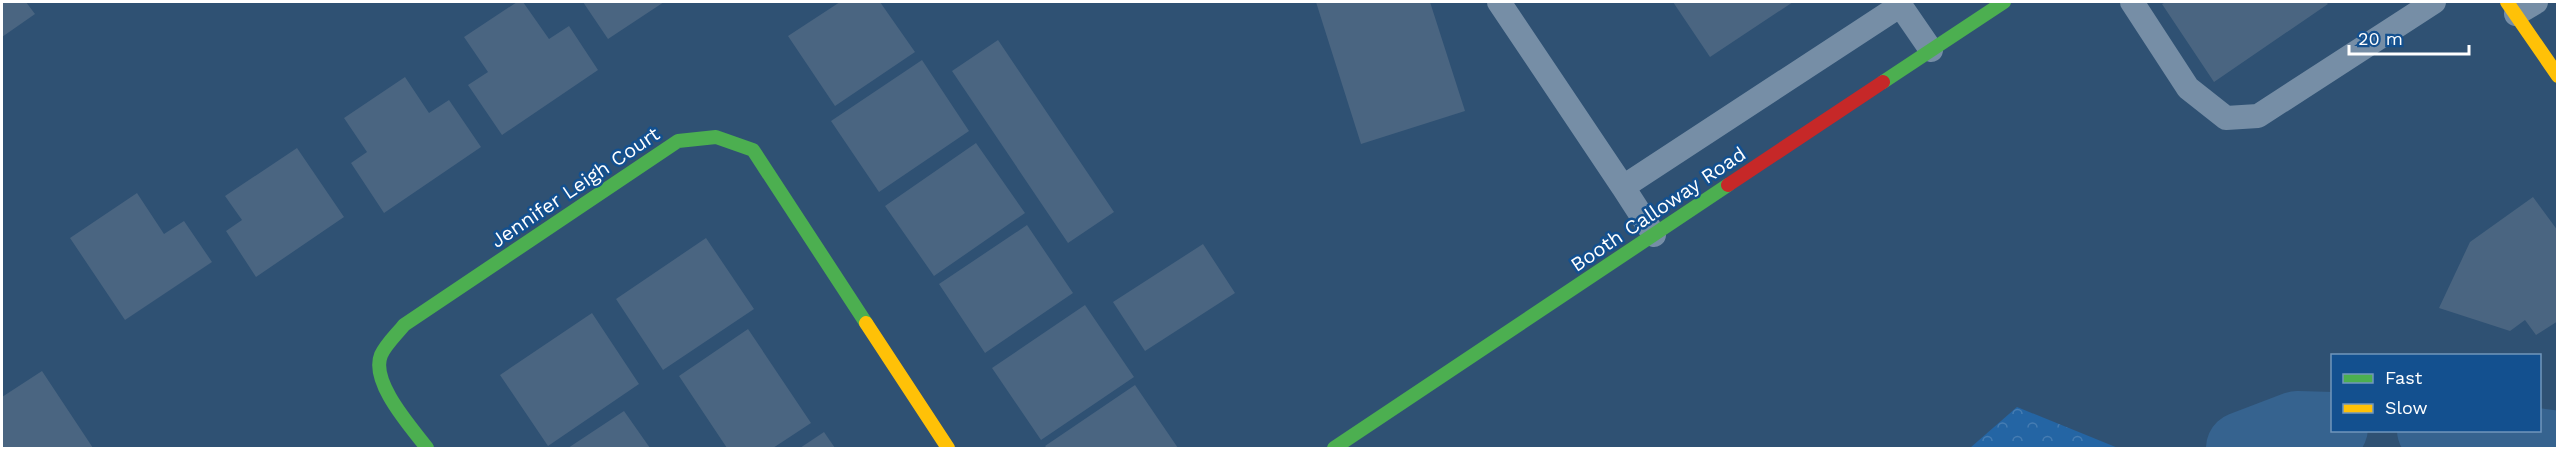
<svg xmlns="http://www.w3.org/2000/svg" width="2559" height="450" font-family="'Work Sans',sans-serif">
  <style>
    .forest { fill: url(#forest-crowns) }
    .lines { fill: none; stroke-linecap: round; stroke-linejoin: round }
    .river { stroke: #36638f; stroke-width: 72 }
    .building { fill: #4a6581 }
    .lane { stroke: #768ea6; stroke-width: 24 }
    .fast { stroke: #4caf50; stroke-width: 14 }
    .slow { stroke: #ffc107; stroke-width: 14 }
    .jam { stroke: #c62828; stroke-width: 14 }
    .labels { text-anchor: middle; stroke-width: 5; stroke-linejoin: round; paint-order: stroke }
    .street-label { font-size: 20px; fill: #fff; stroke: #13508f }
  </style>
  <defs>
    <pattern id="forest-crowns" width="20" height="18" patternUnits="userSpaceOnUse" patternTransform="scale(1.5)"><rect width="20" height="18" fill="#2465a4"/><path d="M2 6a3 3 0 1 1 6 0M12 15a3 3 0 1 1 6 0" fill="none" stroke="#457cb2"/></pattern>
  </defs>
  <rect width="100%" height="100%" fill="#2f5173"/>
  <path class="forest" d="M2017 407 2118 448H1970Z"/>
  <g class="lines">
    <path class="river" d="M2433 430 2558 447
      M2242 448 2297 427 2332 428"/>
  </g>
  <path class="building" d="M2 2H26L35 14 2 37Z
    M517 2H523L549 39 569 26 598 70 502 135 468 85 488 72 464 37Z
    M583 2H664L608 39Z
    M840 2H880L915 52 835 106 788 36Z
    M1316 2H1430L1465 111 1361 144Z
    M1673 2H1793L1710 57Z
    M2166 2H2326L2328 4 2214 82 2162 4Z
    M998 40 1114 212 1068 243 952 71Z
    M922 60 969 131 879 192 831 121Z
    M405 77 429 113 449 100 481 147 384 213 351 163 367 152 344 118Z
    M976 143 1025 213 934 276 885 206Z
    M297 148 344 217 256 277 226 231 242 220 225 196Z
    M137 193 164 234 184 221 212 262 125 320 70 238Z
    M2533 197 2558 231V321L2536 335 2525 320 2510 331 2439 308 2470 242Z
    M1027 225 1073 293 985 353 939 284Z
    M706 238 754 309 663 370 616 299Z
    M1203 244 1235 293 1145 351 1113 302Z
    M1085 305 1134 377 1041 440 992 368Z
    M592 313 639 384 548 446 500 375Z
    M748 329 811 423 773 448H727L679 376Z
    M42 371 93 448H2V397Z
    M1135 385 1178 448H1047L1045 446Z
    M624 411 650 448H568Z
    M824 432 835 448H800Z"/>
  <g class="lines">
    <path class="lane" d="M1499 2 1623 187 1901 5
      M1898 2 1931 50
      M2132 2 2188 88 2226 118 2258 116 2434 2
      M2516 14 2536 2
      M1623 187 1654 235"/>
    <path class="fast" d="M1883 82 2004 2
      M427 448C411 427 370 382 381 355 386 344 397 334 404 325L678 141 716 137 753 150 866 323
      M1334 448 1728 185"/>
    <path class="slow" d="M2507 2 2558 76
      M866 323 948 448"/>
    <path class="jam" d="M1728 185 1883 82"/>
  </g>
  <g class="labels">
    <g class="street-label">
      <text transform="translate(575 187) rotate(-34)" y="7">Jennifer Leigh Court</text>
      <text transform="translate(1658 209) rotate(-34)" y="7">Booth Calloway Road</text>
    </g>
  </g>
  <rect width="2559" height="450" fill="none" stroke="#ffffff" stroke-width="6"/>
  <rect x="2331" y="354" width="210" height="78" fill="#13508f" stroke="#7196bc" stroke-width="1.5"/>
  <rect x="2343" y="374" width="30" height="9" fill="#4caf50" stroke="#7196bc" stroke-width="1.5"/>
  <text x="2385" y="384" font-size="18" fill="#ffffff">Fast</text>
  <rect x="2343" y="404" width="30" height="9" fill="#ffc107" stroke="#7196bc" stroke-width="1.5"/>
  <text x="2385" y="414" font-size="18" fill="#ffffff">Slow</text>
  <path d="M2349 45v9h120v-9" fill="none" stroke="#ffffff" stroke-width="3"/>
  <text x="2358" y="45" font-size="18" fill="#ffffff" stroke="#13508f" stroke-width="4.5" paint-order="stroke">20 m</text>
</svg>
